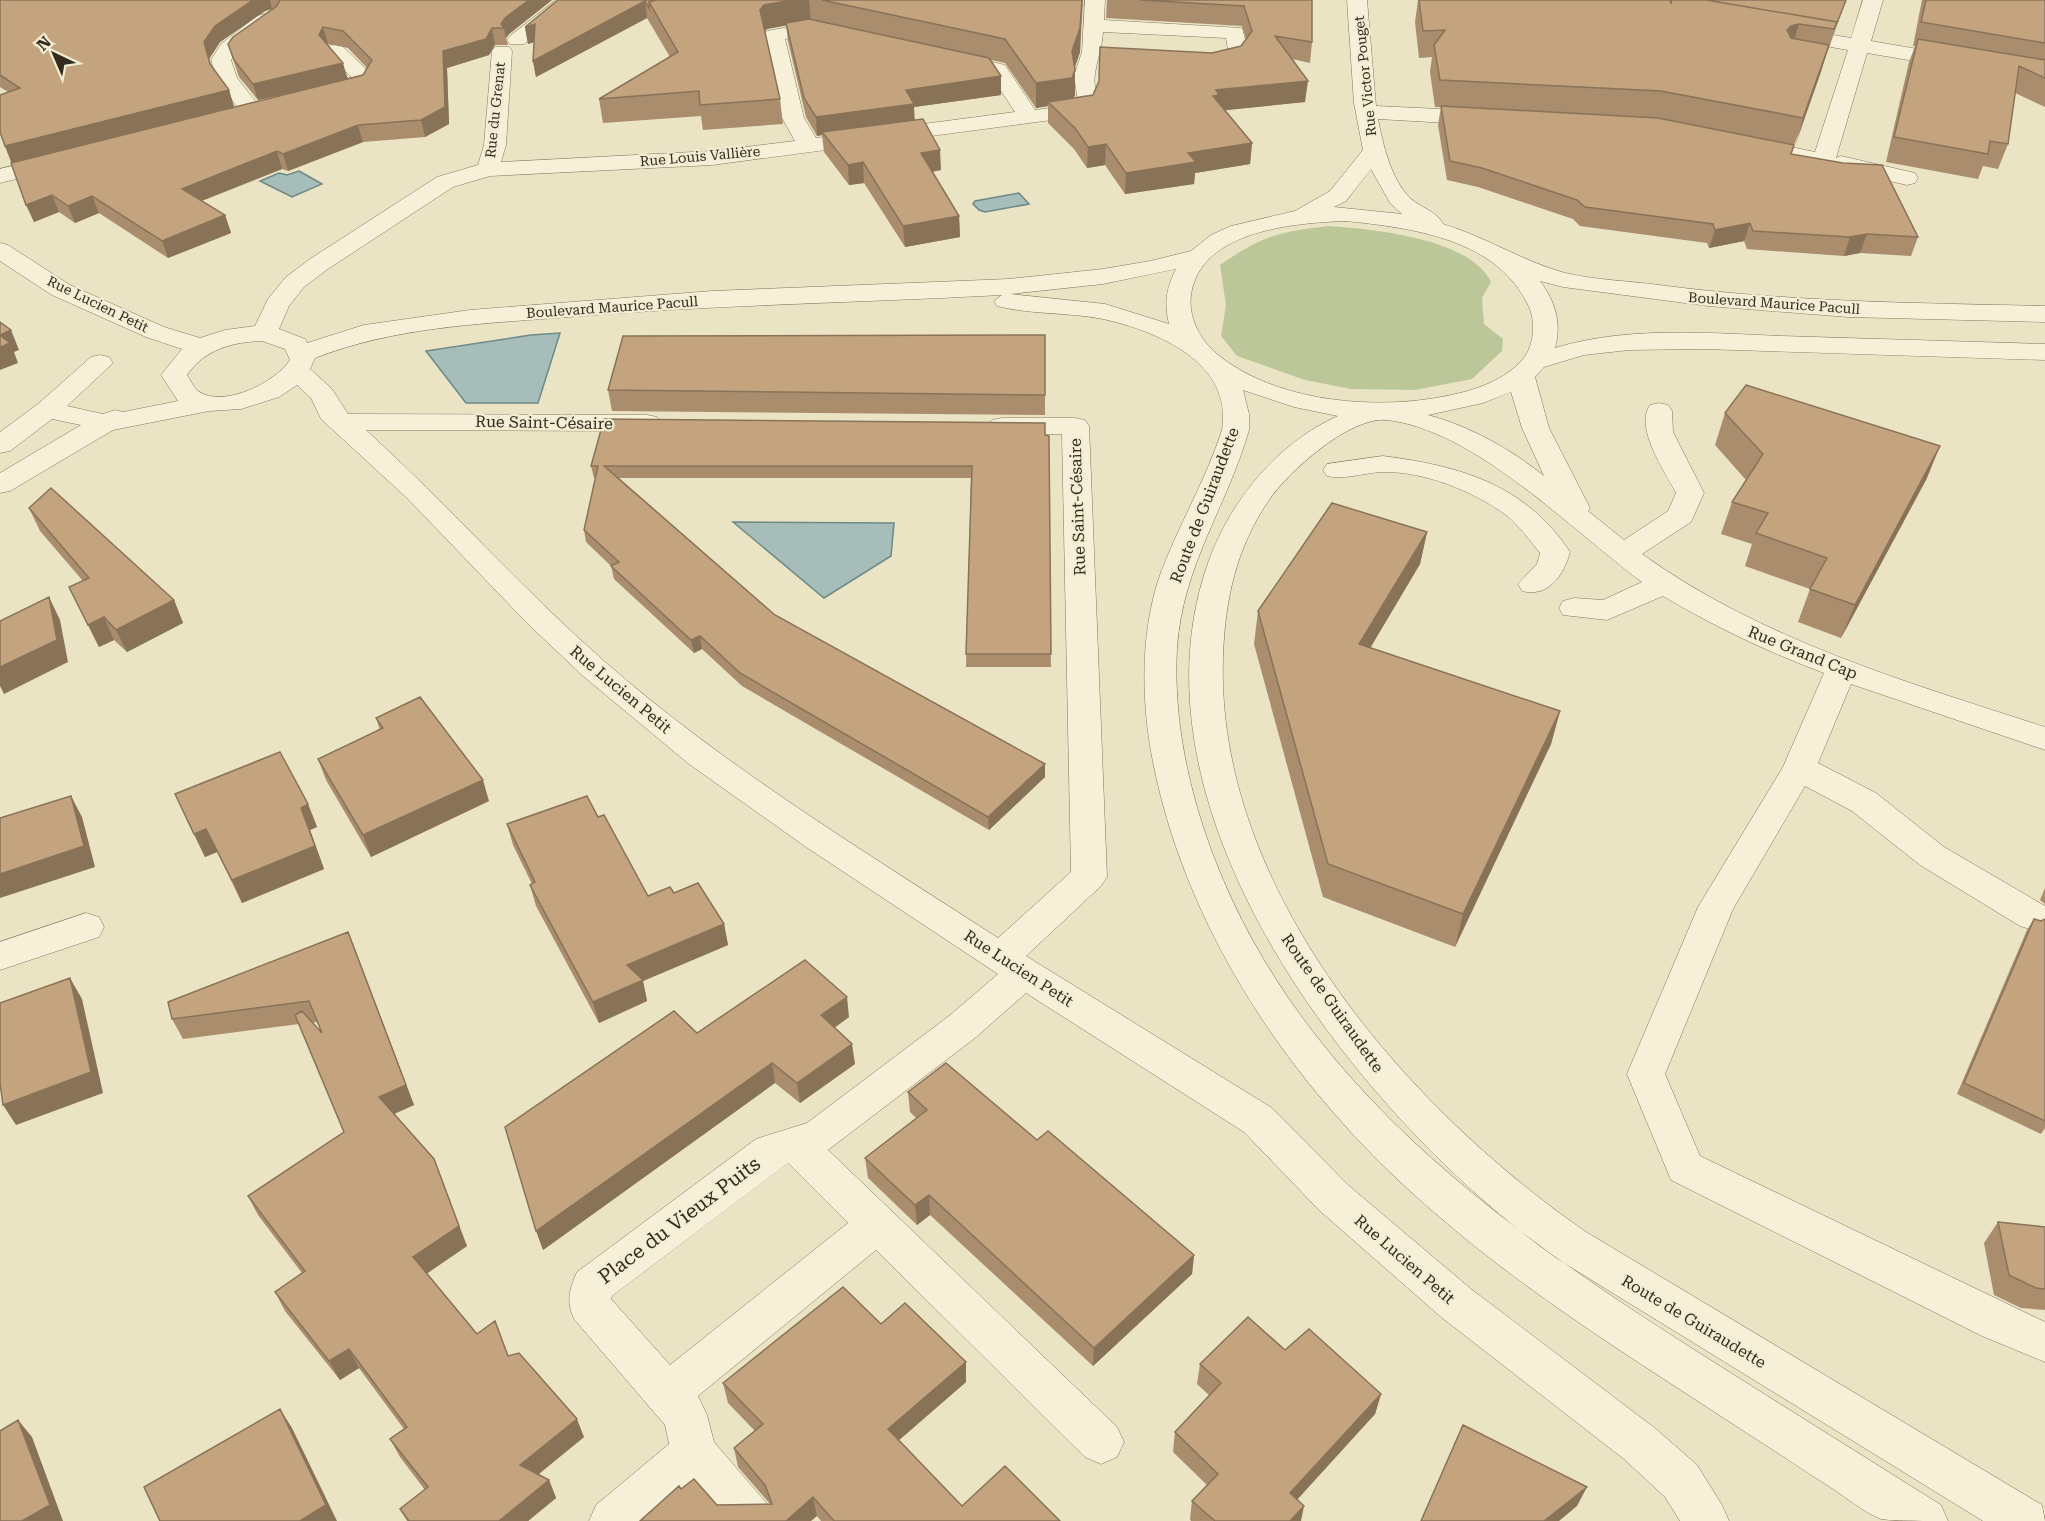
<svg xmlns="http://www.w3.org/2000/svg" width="2045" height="1521" font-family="'Roboto Serif',serif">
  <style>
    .green { fill: #bbc799 }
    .water { fill: #a6bdb9; stroke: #6d8a87; stroke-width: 1.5 }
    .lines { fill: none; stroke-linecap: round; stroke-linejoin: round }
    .minor-casing { stroke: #83765c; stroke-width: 1 }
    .minor { fill: #f5f0d7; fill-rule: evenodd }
    .wall { fill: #a98d6c; fill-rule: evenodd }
    .shaded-wall { fill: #897358 }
    .building { fill: #c4a47e; stroke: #897358; stroke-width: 1.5 }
    .labels { text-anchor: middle; stroke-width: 4.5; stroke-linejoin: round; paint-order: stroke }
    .far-street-label { font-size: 14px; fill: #342c1f; stroke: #f2edd3 }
    .street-label { font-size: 16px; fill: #342c1f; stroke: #f2edd3 }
    .near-street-label { font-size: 20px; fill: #342c1f; stroke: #f2edd3 }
  </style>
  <rect width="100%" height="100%" fill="#eae3c4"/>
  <path class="green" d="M1328 226C1372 229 1470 238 1491 282L1482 298 1484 324 1503 339 1502 351 1472 379 1415 390 1351 389 1305 380 1237 356 1221 336 1226 305 1220 265C1262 236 1278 232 1328 226Z"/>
  <path class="water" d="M299 171 322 184 292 197 260 181 279 173 287 175Z
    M1019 193 1029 204 985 212 979 210 973 204 975 201Z
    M560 333 538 403H466L426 351 531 335Z
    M733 522 894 523 891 556 824 598Z"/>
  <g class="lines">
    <g class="minor-casing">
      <path id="minor" d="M556 0H578L524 44H510L507 40 510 36Z
        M1085 0H1105L1104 20 1242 28 1248 50 1239 64 1202 70 1195 68 1192 64 1195 60 1225 55 1228 50 1226 38 1103 32C1102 48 1097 60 1095 74 1092 92 1103 94 1090 115L1082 116 712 165 490 176 453 187 328 269 304 287 289 306 279 329 305 339 307 343 364 325 470 310 712 291 1009 279 1103 269 1150 261 1191 251 1211 235 1231 226 1295 211 1330 191 1363 150 1354 103 1347 0H1367L1376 106 1483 111 1491 113 1494 118 1491 123 1483 125 1378 119C1383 145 1391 179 1410 198 1420 207 1438 212 1443 224 1486 237 1522 261 1565 273 1595 280 1629 281 1659 285 1787 302 1916 303 2045 306V322L1848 317 1708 306 1563 287 1540 281C1555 301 1562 323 1555 348 1627 326 1707 333 1781 336 1869 339 1957 341 2045 344V360L1704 349 1629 350 1584 355 1544 367 1535 377 1549 428 1590 508 1588 511 1624 540 1668 511 1676 493C1665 472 1634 427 1650 405L1659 403 1668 405 1672 411 1673 432 1704 493 1691 522 1642 554C1762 640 1906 682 2045 727V750L1851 684 1818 763 1876 793 1944 847 2045 906V926L2033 930 2020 926 1920 865 1852 811 1805 786 1733 909 1665 1074 1700 1156 2045 1322V1362L1982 1336 1671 1180 1627 1074 1698 907 1783 767 1824 673C1768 652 1715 627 1663 596L1607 620 1563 615 1559 608 1563 601 1574 598 1603 600 1642 582C1571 530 1475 430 1387 420 1350 416 1288 472 1269 500 1236 548 1225 600 1223 657 1215 889 1406 1107 1586 1232L2042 1505 2045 1521H1983L1556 1258C1363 1120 1119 816 1208 563 1230 501 1277 443 1338 416L1294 407 1243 390 1249 414V430C1227 507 1183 564 1177 648 1173 720 1189 793 1215 860 1302 1084 1501 1227 1696 1351 1778 1403 1860 1454 1941 1505L1948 1521C1931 1521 1895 1521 1881 1519 1863 1512 1846 1497 1830 1487 1790 1461 1750 1435 1710 1409 1616 1348 1520 1287 1435 1213 1299 1097 1188 938 1153 762 1141 702 1140 633 1160 575 1178 526 1206 480 1222 430 1233 362 1157 331 1103 319 1068 312 1032 315 997 306L994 301 1002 295C853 303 705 305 556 318 475 324 392 328 315 358L310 369 332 389 348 414 647 415 657 417 661 423 657 429 647 431 366 430C448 505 521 588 604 661 725 767 864 851 998 938L1071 872 1062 434H1002L992 432 988 426 992 420 1002 418H1075L1085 420 1089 426 1107 877 1101 886 1026 956 1272 1108 1348 1185 1471 1289 1656 1429 1697 1465 1722 1505 1729 1521H1680L1665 1497 1624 1459 1441 1317 1320 1211 1244 1132 1026 993 975 1038 828 1150 1117 1427 1124 1442 1117 1457 1101 1464 1085 1457 876 1250 698 1396 707 1415 714 1442 768 1505 775 1521H722L691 1484 648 1521H589L596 1505 669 1444 665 1425 574 1319C566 1301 569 1290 577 1272L756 1139 807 1123 949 1016 998 974 806 847 689 764 583 676 527 623 407 498 321 419 311 398 297 385 279 397 241 409 209 411 113 430 10 491 0 493V473L81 425 52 419 10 451 0 453V432L38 404 91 357 100 355 109 357 113 363 67 406 103 414 115 410 123 412 178 401 161 375 182 349 146 337 52 295 0 261V243L8 245 70 285 164 327 200 338 225 330 255 326 268 299 286 277 310 259 437 177 478 165 484 145 492 51 495 47H509L512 51 506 145 501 162 712 151 795 141 782 118 764 35 767 31 811 23 837 29 840 33 837 37 830 39 811 35 785 39 804 118 816 138 1015 112 990 74 947 63 944 59 947 55 954 53 1005 65 1035 110 1073 105 1077 95 1074 76 1082 52ZM1371 169 1390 203 1402 214 1334 207 1346 201ZM1346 221C1413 228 1498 239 1529 307 1536 322 1534 346 1523 359 1501 385 1462 394 1429 399 1362 409 1271 399 1217 354 1200 340 1188 317 1191 295 1200 230 1295 223 1346 221ZM1176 269C1166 289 1164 302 1169 324L1105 304 1010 294 1103 284ZM262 341 285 349 290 360C276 382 223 409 198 391 194 388 190 379 187 375 205 349 233 342 262 341ZM1511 392 1522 428 1544 476C1511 449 1469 426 1428 415L1483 403ZM788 1163 848 1223 670 1365 611 1299 612 1296Z
        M1863 0H1883L1871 41 2045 71V83L1867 53 1836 158 1841 156 1915 173 1918 178 1915 183 1907 185 1833 168 1831 165 1824 167 1741 150 1738 145 1741 140 1749 138 1815 152 1848 50 1786 39 1779 37 1776 33 1779 29 1786 27 1851 38Z
        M264 14 271 16 274 20 271 24 236 52 231 60 237 78 263 111 260 116 217 127 209 125 206 120 209 115 238 108 217 79 211 60 221 44 257 16Z
        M335 44 342 46 371 74 374 78 367 89 329 99 321 98 318 93 321 88 353 79 325 50 328 46Z
        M56 155 64 157 67 162 64 167 0 183V169Z
        M1383 456C1460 466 1525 484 1570 552 1564 575 1548 598 1522 591L1518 584 1537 564 1540 553C1530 541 1519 525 1506 515 1473 491 1424 471 1382 472 1363 473 1345 480 1327 476L1323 470 1327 464Z
        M86 913 99 917 104 927 99 937 0 970V942Z"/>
    </g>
    <use href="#minor" class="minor"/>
  </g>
  <path class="wall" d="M0 0H552L509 34 506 38 508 45H495L489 55 447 68 449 124 425 137 363 142 288 171 282 169 202 201 225 215 231 233 168 258 99 213 75 223 59 212 34 222 5 146 8 92 0 87ZM272 9H273L228 44 239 77 258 100 287 94 234 107 229 90 211 65 209 59 220 42 265 11ZM328 44 348 48 367 68 363 75 348 78 327 45Z
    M558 0H1083L1080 52 1075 67V95L1073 98 1093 95 1212 53 1241 46 1246 39 1242 26 1106 18 1107 0H1312V42L1310 63 1292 59 1305 102 1225 110 1252 143 1250 164 1195 173 1194 184 1125 194 1105 165 1087 168 1074 149 1048 123V106L1036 108 1005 63 991 60 1001 76V95L914 107V120L941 170 932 172 959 216 960 237 905 247 864 183 849 185 824 152 822 135 817 136 806 117 788 41 786 25 767 29 765 31 780 99 783 124 703 130 701 116 603 123 599 99 670 57 647 18 536 77 533 61 534 42 528 44 525 27Z
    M1418 0H1670L1671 3 1846 0 1791 154 1918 237 1911 256 1860 253 1844 256 1747 249 1744 241 1709 248 1707 243 1580 226 1573 219 1478 187 1447 180 1438 125 1441 107H1435L1430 72 1432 57 1419 58 1415 22Z
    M1922 0H2045V107L2015 93 2008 144 1998 169 1983 166 1978 179 1886 162 1909 62 1915 46H1913Z
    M608 390 1045 395V415L612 411Z
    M1725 413 1927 478 1841 638 1798 622 1810 589 1745 566 1752 544 1721 534 1732 502 1746 480 1715 445Z
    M1045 423 1051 667H966L971 478H619L775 615 1045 764V777L989 830 742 686 702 649 694 653 614 579 611 566 586 542 584 530 596 478H594L591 466Z
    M29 508 174 600 183 623 127 652 114 640 99 647 69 587 83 581 40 531Z
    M1427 532 1420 564 1370 648 1560 711 1551 744 1455 947 1323 897 1254 644 1258 611Z
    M376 718 489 801 371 857 326 780 318 759 380 730Z
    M175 794 308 804 317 827 310 830 324 869 242 903 217 852 205 857Z
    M598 817 648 896 674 893 724 924 728 945 643 981 647 1001 599 1023 536 906 530 885 532 884 513 845 507 824Z
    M2045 888V904L2040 900Z
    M2034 919 2041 921 2045 919V1128L2041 1134 1957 1094 2027 930Z
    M348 932 414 1105 394 1114 467 1246 427 1273 477 1334 509 1356 584 1437 538 1474 549 1480 556 1498 528 1521H407L400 1509 425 1490 400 1457 390 1439 404 1429 359 1368 340 1380 285 1311 275 1292 302 1273 258 1215 248 1196 344 1132 299 1024 183 1039 172 1019ZM317 1022 322 1033 312 1023Z
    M849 1017 834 1028 855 1064 800 1103 775 1083 543 1250 697 1033Z
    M908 1092 1037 1140 1194 1255 1192 1274 1093 1366 930 1215 917 1225 868 1178 865 1158 916 1118 910 1112Z
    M1998 1222 2045 1227V1310L2021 1308 1994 1295 1984 1243Z
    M881 1324 966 1362V1382L899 1440 962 1506 1060 1521H821L817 1516 640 1521 681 1489 717 1505 770 1504 738 1467 734 1448 755 1431 728 1403 723 1383Z
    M1285 1350 1381 1394 1375 1414 1297 1499 1301 1521H1191L1190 1519 1192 1501 1207 1485 1173 1452 1175 1432 1210 1396 1197 1384 1200 1364Z"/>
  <path class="shaded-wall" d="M253 0H270L272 9 265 11 220 42 209 59 215 80 204 42 215 26Z
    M529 0H552L509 34 506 38 504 28 501 24 505 18Z
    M792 0H809L811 21 767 29 762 34 760 10 764 5Z
    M1082 0 1080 52 1072 75V51Z
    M645 1 647 18 536 77 533 61Z
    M535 24 538 41 528 44 525 27Z
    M1799 24 1791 50 1787 30 1791 26Z
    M323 27 328 44 323 51 319 35Z
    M492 28 495 45 489 55 447 68 449 124 425 137 421 120 443 51Z
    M1829 45 1821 72 1795 146 1803 118Z
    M343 63 348 80 258 100 253 84Z
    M1075 70V95L1071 103 1048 102V106L1036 108V83Z
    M1001 76V95L914 107 915 123 822 132V135L817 136 816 117 906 90Z
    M1308 81 1305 102 1218 111 1213 96 1216 90Z
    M229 90 234 107 12 164 5 146Z
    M358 125 363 142 288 171 283 154Z
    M1252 143 1250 164 1195 173 1194 184 1125 194 1126 173 1188 153Z
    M1106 144 1105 165 1087 168 1088 147Z
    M940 150 941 170 922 173 921 153Z
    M277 151 282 169 188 206 182 189Z
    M863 162 864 183 849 185 848 165Z
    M52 195 59 212 34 222 26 205Z
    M92 196 99 213 75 223 68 206Z
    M225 215 231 233 168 258 162 241Z
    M959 216 960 237 905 247 903 226Z
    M1750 223 1744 241 1709 248 1715 230Z
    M1867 234 1860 253 1844 256 1850 237Z
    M11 330 19 350 14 352 18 363 0 370V335Z
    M1940 446 1927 478 1841 638 1855 605Z
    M1427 532 1420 564 1353 677 1359 644Z
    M49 597 60 620 68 662 4 694 0 686V667Z
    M174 600 183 623 127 652 116 630Z
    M104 617 114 640 99 647 88 625Z
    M700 636 702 649 694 653 691 640Z
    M1560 711 1551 744 1455 947 1463 914Z
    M1045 764V777L989 830 988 817Z
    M483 780 489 801 371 857 363 835Z
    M71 796 82 817 95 867 0 898V874Z
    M308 804 317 827 310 830 324 869 242 903 232 880 301 808Z
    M206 829 217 852 205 857 194 834Z
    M724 924 728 945 643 981 647 1001 599 1023 593 1002 627 965Z
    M356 952 414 1105 387 1117 379 1097Z
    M70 978 82 999 103 1093 16 1125 3 1105Z
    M847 997 849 1017 823 1036 821 1015Z
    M852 1044 855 1064 800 1103 797 1083Z
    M772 1063 775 1083 543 1250 536 1231Z
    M434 1159 467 1246 422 1277 413 1257Z
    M929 1195 930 1215 917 1225 915 1205Z
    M1194 1255 1192 1274 1093 1366 1094 1348Z
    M349 1349 359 1368 340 1380 329 1361Z
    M966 1362V1382L890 1448 888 1429Z
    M1381 1394 1375 1414 1286 1512 1290 1493Z
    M280 1409 292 1428 337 1521H300Z
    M577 1419 584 1437 528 1483 520 1465Z
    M18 1420 32 1437 63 1521H22Z
    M549 1480 556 1498 528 1521H499Z
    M1587 1487 1577 1506 1559 1521H1544Z
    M813 1497 817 1516 811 1521H786Z
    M1304 1506 1301 1521H1290Z"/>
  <path class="building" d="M0 0H253L215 26 204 42 210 64 229 90 5 146 0 132V95L20 88 0 75Z
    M280 0H529L505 18 501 24 504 28H492L486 39 443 51 445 107 421 120 358 125 283 154 277 151 182 189 225 215 162 241 92 196 68 206 52 195 26 205 11 163 363 75 372 60 343 31 323 27 319 35 343 63 253 84 234 60 228 44 233 37 277 6Z
    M558 0H656L649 2V8L645 1 533 61 535 24 525 27Z
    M656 0H792L764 5 760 10 780 99 700 105 699 91 599 99 678 52 649 2Z
    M822 0H1082L1080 28 1072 51 1075 70 1072 78 1036 83 1005 39Z
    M1140 0H1312V42L1275 36 1308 81 1216 90 1219 95 1213 96 1252 143 1188 153 1196 162 1126 173 1106 144 1088 147 1075 128 1048 102 1093 95 1099 81 1100 47 1212 53 1241 46 1252 31 1244 6Z
    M1419 0H1670L1671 3 1672 0H1706L1837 22 1834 29 1799 24 1791 26 1787 30 1791 38 1829 45 1803 118 1661 91 1440 80 1434 45 1445 30 1423 31Z
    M1706 0H1846L1837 23V22Z
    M1926 0H2045V43L1921 22Z
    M809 19 989 58 1001 76 906 90 914 104 816 117 804 98 786 23Z
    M1918 39 2045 60V78L2019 66 2008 144 1990 141 1988 154 1894 137Z
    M1441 106 1658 118 1794 145 1791 154 1843 163 1882 165 1918 237 1867 234 1850 237 1753 231 1750 223 1715 230 1713 224 1585 207 1577 200 1482 168 1450 161Z
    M923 119 940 150 921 153 959 216 903 226 863 162 848 165 822 132Z
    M0 322 11 330 0 335Z
    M0 335 10 343 0 347Z
    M1045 335V395L608 390 623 336Z
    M1746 385 1940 446 1855 605 1810 589 1827 558 1756 533 1768 513 1732 502 1763 454 1725 413Z
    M604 419 1045 423V435L1049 436 1051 654H966L972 466H604L775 615 1045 764 988 817 740 673 700 636 691 640 611 566 619 562 584 530 598 466H591Z
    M51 488 174 600 116 630 104 617 88 625 69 587 89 578 29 508Z
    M1332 503 1427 532 1359 644 1560 711 1463 914 1328 864 1258 611Z
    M49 597 57 640 0 667V621Z
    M420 697 483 780 363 835 318 759 383 728 376 718Z
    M280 752 308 804 301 808 315 846 232 880 206 829 194 834 175 794Z
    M71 796 84 846 0 874V818Z
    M587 796 598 817 604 815 648 896 670 887 674 893 698 883 724 924 627 965 643 980 593 1002 530 885 535 882 507 824Z
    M2034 919 2041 921 2045 919V1121L1964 1083Z
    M348 932 406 1085 379 1097 434 1159 459 1226 413 1257 477 1334 495 1321 508 1356 519 1353 577 1419 520 1465 549 1480 499 1521H409L400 1509 428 1487 390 1439 407 1427 349 1349 329 1361 275 1292 305 1271 248 1196 344 1132 295 1015 302 1011 322 1033 309 1001 172 1019 168 1002Z
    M805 960 847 997 821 1015 852 1044 797 1083 772 1063 536 1231 505 1127 674 1011 697 1033Z
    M70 978 91 1072 3 1105 0 1083V1003Z
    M946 1063 1037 1140 1048 1131 1194 1255 1094 1348 929 1195 915 1205 865 1158 927 1110 908 1092Z
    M1998 1222 2045 1227V1289L2036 1288 2009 1275Z
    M843 1287 881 1324 905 1303 966 1362 888 1429 962 1506 1005 1466 1060 1521H834L813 1497 786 1521H640L679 1486 681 1489 694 1479 717 1505 772 1504 765 1485 734 1448 763 1424 723 1383Z
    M1248 1317 1285 1350 1309 1329 1381 1394 1290 1493 1304 1506 1290 1521H1215L1192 1501 1218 1474 1175 1432 1221 1383 1200 1364Z
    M280 1409 326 1505 300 1521H160L144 1487Z
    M18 1420 50 1505 22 1521H0V1431Z
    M1463 1425 1587 1487 1544 1521H1421Z"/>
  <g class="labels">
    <g class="far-street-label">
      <text transform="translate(1365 76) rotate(-96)" y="5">Rue Victor Pouget</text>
      <text transform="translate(495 110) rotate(-84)" y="5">Rue du Grenat</text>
      <text transform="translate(700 156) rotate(-5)" y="5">Rue Louis Vallière</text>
      <text transform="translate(1774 303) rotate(4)" y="5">Boulevard Maurice Pacull</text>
      <text transform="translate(98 304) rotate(26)" y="5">Rue Lucien Petit</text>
      <text transform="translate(612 307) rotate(-4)" y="5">Boulevard Maurice Pacull</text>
    </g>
    <g class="street-label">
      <text transform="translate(544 422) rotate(1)" y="6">Rue Saint-Césaire</text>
      <text transform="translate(1204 505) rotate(-69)" y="6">Route de Guiraudette</text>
      <text transform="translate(1077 507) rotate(-92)" y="6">Rue Saint-Césaire</text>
      <text transform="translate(1803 652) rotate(22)" y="6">Rue Grand Cap</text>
      <text transform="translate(621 689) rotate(40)" y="6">Rue Lucien Petit</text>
      <text transform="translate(1019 968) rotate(33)" y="6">Rue Lucien Petit</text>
      <text transform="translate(1333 1003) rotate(55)" y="6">Route de Guiraudette</text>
      <text transform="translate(1405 1259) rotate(41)" y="6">Rue Lucien Petit</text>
      <text transform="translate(1694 1321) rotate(31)" y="6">Route de Guiraudette</text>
    </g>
    <g class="near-street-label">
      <text transform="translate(679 1220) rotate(-37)" y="7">Place du Vieux Puits</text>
    </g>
  </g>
  <g transform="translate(54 54) rotate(316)" stroke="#f2edd3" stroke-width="4.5" paint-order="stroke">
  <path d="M0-4.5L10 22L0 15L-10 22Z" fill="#342c1f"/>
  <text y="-9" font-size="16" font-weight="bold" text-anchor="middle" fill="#342c1f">N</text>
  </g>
</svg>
